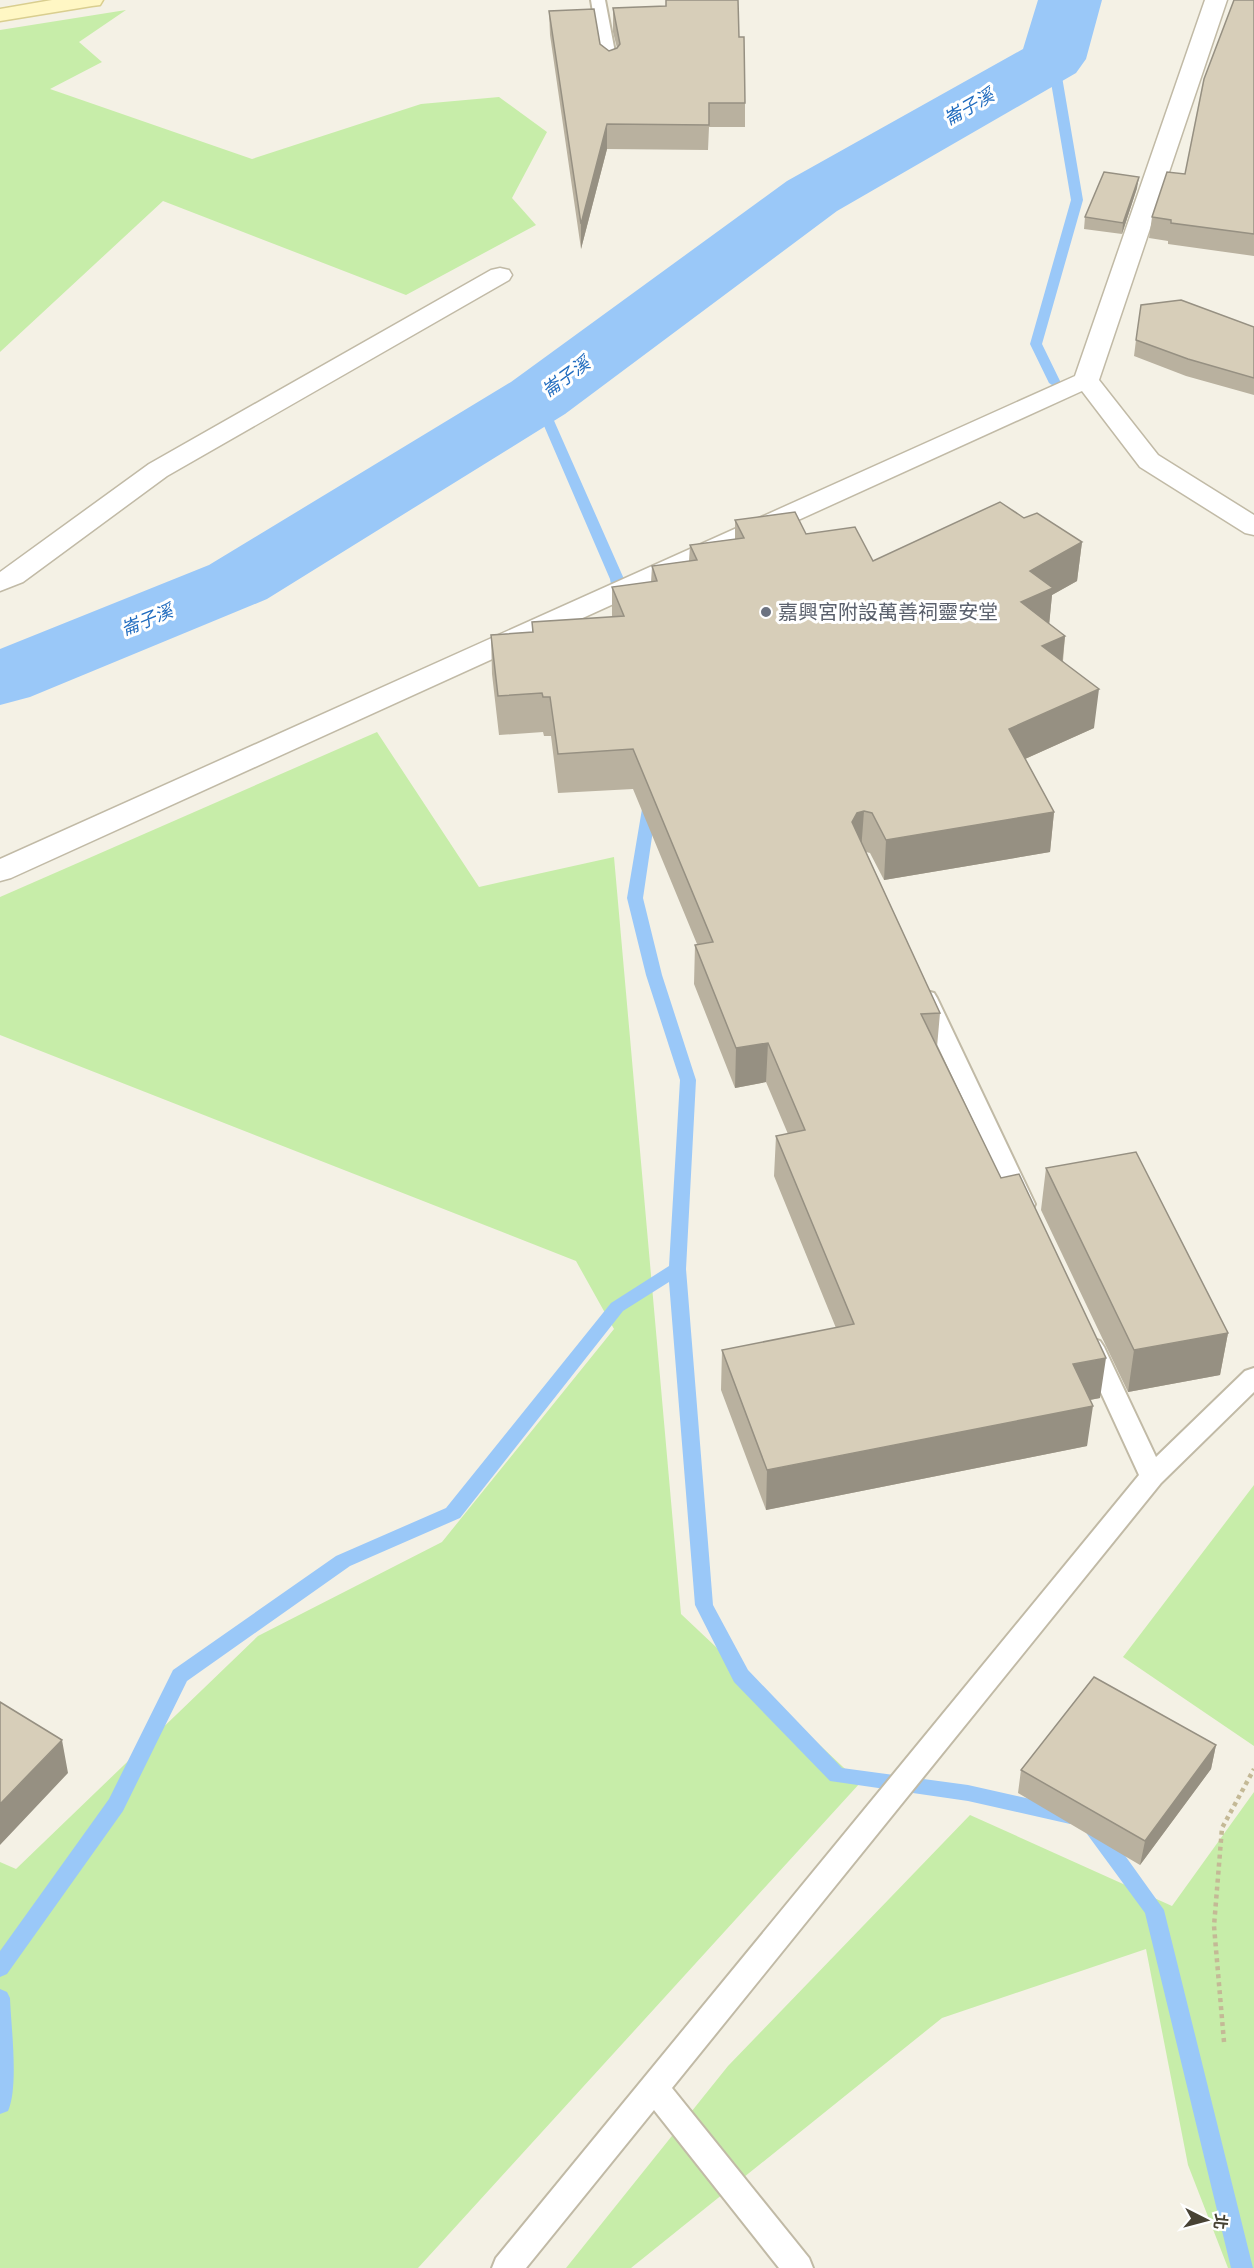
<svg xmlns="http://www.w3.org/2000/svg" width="1254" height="2268" font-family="'Sofia Sans Condensed','Noto Sans TC',sans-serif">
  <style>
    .green { fill: #c7eda9 }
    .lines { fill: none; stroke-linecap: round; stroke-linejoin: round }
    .stream { fill: #9ac8f8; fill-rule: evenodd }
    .river { fill: #9ac8f8; fill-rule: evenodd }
    .lane-casing { stroke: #c1baa6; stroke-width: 4 }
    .street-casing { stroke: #c1baa6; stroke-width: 3 }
    .secondary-casing { stroke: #d9ce8f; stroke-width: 3 }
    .path { stroke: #c4b996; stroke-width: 4.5; stroke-dasharray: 4 4; stroke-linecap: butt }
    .lane { fill: #fff; fill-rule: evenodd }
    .street { fill: #fff; fill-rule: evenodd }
    .secondary { fill: #fff7c4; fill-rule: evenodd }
    .wall { fill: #b9b19f }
    .shaded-wall { fill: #969082 }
    .building { fill: #d7ceb9; stroke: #969082; stroke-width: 1.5 }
    .worship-dot { fill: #6b7280; stroke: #fff; stroke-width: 2 }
    .labels { text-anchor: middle; stroke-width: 6; stroke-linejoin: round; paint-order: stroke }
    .far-water-label { font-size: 18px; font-style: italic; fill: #216cbf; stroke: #fff }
    .worship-label { font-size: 20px; fill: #5b616d; stroke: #fff; text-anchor: start }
  </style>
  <rect width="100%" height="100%" fill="#f4f1e5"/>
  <path class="green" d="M126 10 79 42 102 62 50 89 252 159 421 104 499 97 547 132 512 198 536 225 406 295 163 201 0 352V30Z
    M377 732 479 887 614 857 681 1614 860 1783 418 2268H0V1862L16 1869 258 1636 442 1542 614 1329 576 1261 0 1035V897Z
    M1254 1485V1746L1123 1657Z
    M1254 1792V2268H1228L1188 2165 1146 1949 942 2018 631 2268H566L728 2066 970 1815 1172 1906Z"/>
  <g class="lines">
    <path class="stream" d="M1053 56 1059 59 1083 200 1042 344 1061 383 1055 387 1049 383 1030 344 1071 200 1047 59Z
      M538 394 544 398 624 579 628 602 626 605H616L614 602 610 579 532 398Z
      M650 798 657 803 643 898 662 975 696 1080 686 1269 713 1605 748 1670 842 1768 968 1785 1070 1808 1077 1810 1080 1816 1077 1822 1070 1824 968 1801 830 1781 734 1682 695 1605 669 1282 623 1311 460 1518 350 1566 187 1681 123 1811 7 1974 0 1977V1951L109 1799 173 1670 336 1556 446 1508 611 1303 669 1266 680 1080 646 975 627 898 643 803Z
      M1094 1820 1101 1822 1164 1910 1253 2268H1231L1145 1913 1087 1834 1084 1828 1087 1822Z
      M0 1989 7 1992 10 1998C11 2026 19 2087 8 2111L0 2114Z"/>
    <path class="river" d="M1038 0H1102L1086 59 1076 73 837 211 565 414 267 599 30 697 0 705V649L209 565 511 382 787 181 1023 49Z"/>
    <g class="lane-casing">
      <path id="lane" d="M591 0H605L618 68 615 71 610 73 602 68Z
        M926 991 934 993 937 998 1035 1204 1032 1210 1024 1212 1016 1210 1013 1204 915 998 918 993Z
        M1092 1338 1100 1341 1104 1347 1156 1457 1245 1371 1254 1368V1392L1161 1483 672 2088 809 2258 813 2268H779L654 2110 526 2268H492L496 2258 1139 1475 1080 1347 1084 1341Z"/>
    </g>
    <g class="street-casing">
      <path id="street" d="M1205 0H1227L1099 380 1158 455 1254 515V535L1245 533 1140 467 1082 391 11 878 0 881V859L1075 376Z
        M500 268 509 270 512 275 509 280 167 476 23 582 0 591V572L149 464 491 270Z"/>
    </g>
    <g class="secondary-casing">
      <path id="secondary" d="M52 0H103L100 5 92 6 0 21V9Z"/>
    </g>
    <path class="path" d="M1224 2042 1214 1926 1222 1828 1254 1769"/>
    <use href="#lane" class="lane"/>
    <use href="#street" class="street"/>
    <use href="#secondary" class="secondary"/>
  </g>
  <path class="wall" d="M1254 0V256L1168 244V241L1149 238 1152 217 1185 174Z
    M613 8 739 37 745 103V127H709L708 150 607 149 581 249 550 35 549 11 609 51 617 48 613 32Z
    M1137 188 1122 234 1084 229 1085 217Z
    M1254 327V395L1186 376 1134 356 1136 340Z
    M1024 518 1082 542 1077 581 1052 595 1049 624 1065 636 1063 661 1094 728 1025 759 1054 812 1050 852 884 880 870 853 866 852 940 1013 937 1047 1100 1398 1090 1400 1087 1446 766 1510 721 1390 722 1350 836 1328 774 1176 776 1136 788 1134 766 1082 735 1088 694 984 695 945 697 944 633 789 558 793 551 736H544L543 732 499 735 492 674 491 635 532 632V622L612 617V587L651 582 652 566 689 561 690 545 735 539V520L806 534 873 561Z
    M1046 1168 1228 1333 1220 1375 1128 1392 1041 1210Z
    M1216 1745 1211 1769 1140 1865 1018 1793 1021 1770Z"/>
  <path class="shaded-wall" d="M607 124V149L581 249V224Z
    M1139 177 1137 188 1122 234 1123 223Z
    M1082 542 1077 581 1052 595 1049 626 1021 602 1030 571Z
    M1065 636 1061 674 1042 646Z
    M1099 689 1094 728 1005 768 1009 729Z
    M864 811 861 851 852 822 857 813Z
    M1054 812 1050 852 884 880 886 840Z
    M768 1043 766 1082 735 1088 736 1048Z
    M1228 1333 1220 1375 1128 1392 1134 1350Z
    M1106 1358 1100 1398 1068 1404 1073 1364Z
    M1093 1406 1087 1446 766 1510 767 1470Z
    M62 1740 68 1773 0 1845V1804Z
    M1216 1745 1211 1769 1140 1865 1145 1841Z"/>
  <path class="building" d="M666 0H738L739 37H744L745 103H709V125L607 124 581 224 549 11 594 9 600 44 609 51 617 48 620 44 613 8 666 6Z
    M1234 0H1254V234L1171 223V220L1152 217 1167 172 1185 174 1204 79Z
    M1104 172 1139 177 1123 223 1085 217Z
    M1181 300 1254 327V378L1188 359 1136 340 1141 305Z
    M1000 502 1024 518 1037 513 1082 542 1030 571 1053 588 1021 602 1065 636 1042 646 1099 689 1009 729 1054 812 886 840 872 813 864 811 857 813 852 822 940 1013 921 1014 1001 1178 1019 1174 1106 1358 1073 1364 1093 1406 767 1470 722 1350 854 1324 776 1136 805 1130 768 1043 736 1048 695 945 713 942 633 749 558 754 550 697H543L542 693 498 696 491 635 533 632 532 622 624 616 612 587 657 581 652 566 697 560 690 545 744 538 735 520 795 512 806 534 855 527 873 561Z
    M1136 1152 1228 1333 1134 1350 1046 1168Z
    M1094 1677 1216 1745 1145 1841 1021 1770Z
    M0 1702 62 1740 0 1804Z"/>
  <circle class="worship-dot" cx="766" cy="612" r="6"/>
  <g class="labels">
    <g class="far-water-label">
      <text transform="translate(969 107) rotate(-30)" y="6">崙子溪</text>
      <text transform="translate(566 377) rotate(-36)" y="6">崙子溪</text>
      <text transform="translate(147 620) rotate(-22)" y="6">崙子溪</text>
    </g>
    <g class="worship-label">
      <text x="778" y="619">嘉興宮附設萬善祠靈安堂</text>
    </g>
  </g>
  <g transform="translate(1206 2220) rotate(96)" stroke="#ffffff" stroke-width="4.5" paint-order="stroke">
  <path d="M0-4.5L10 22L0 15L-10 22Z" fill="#474234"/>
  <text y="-9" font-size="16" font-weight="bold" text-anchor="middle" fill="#474234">北</text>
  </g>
</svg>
